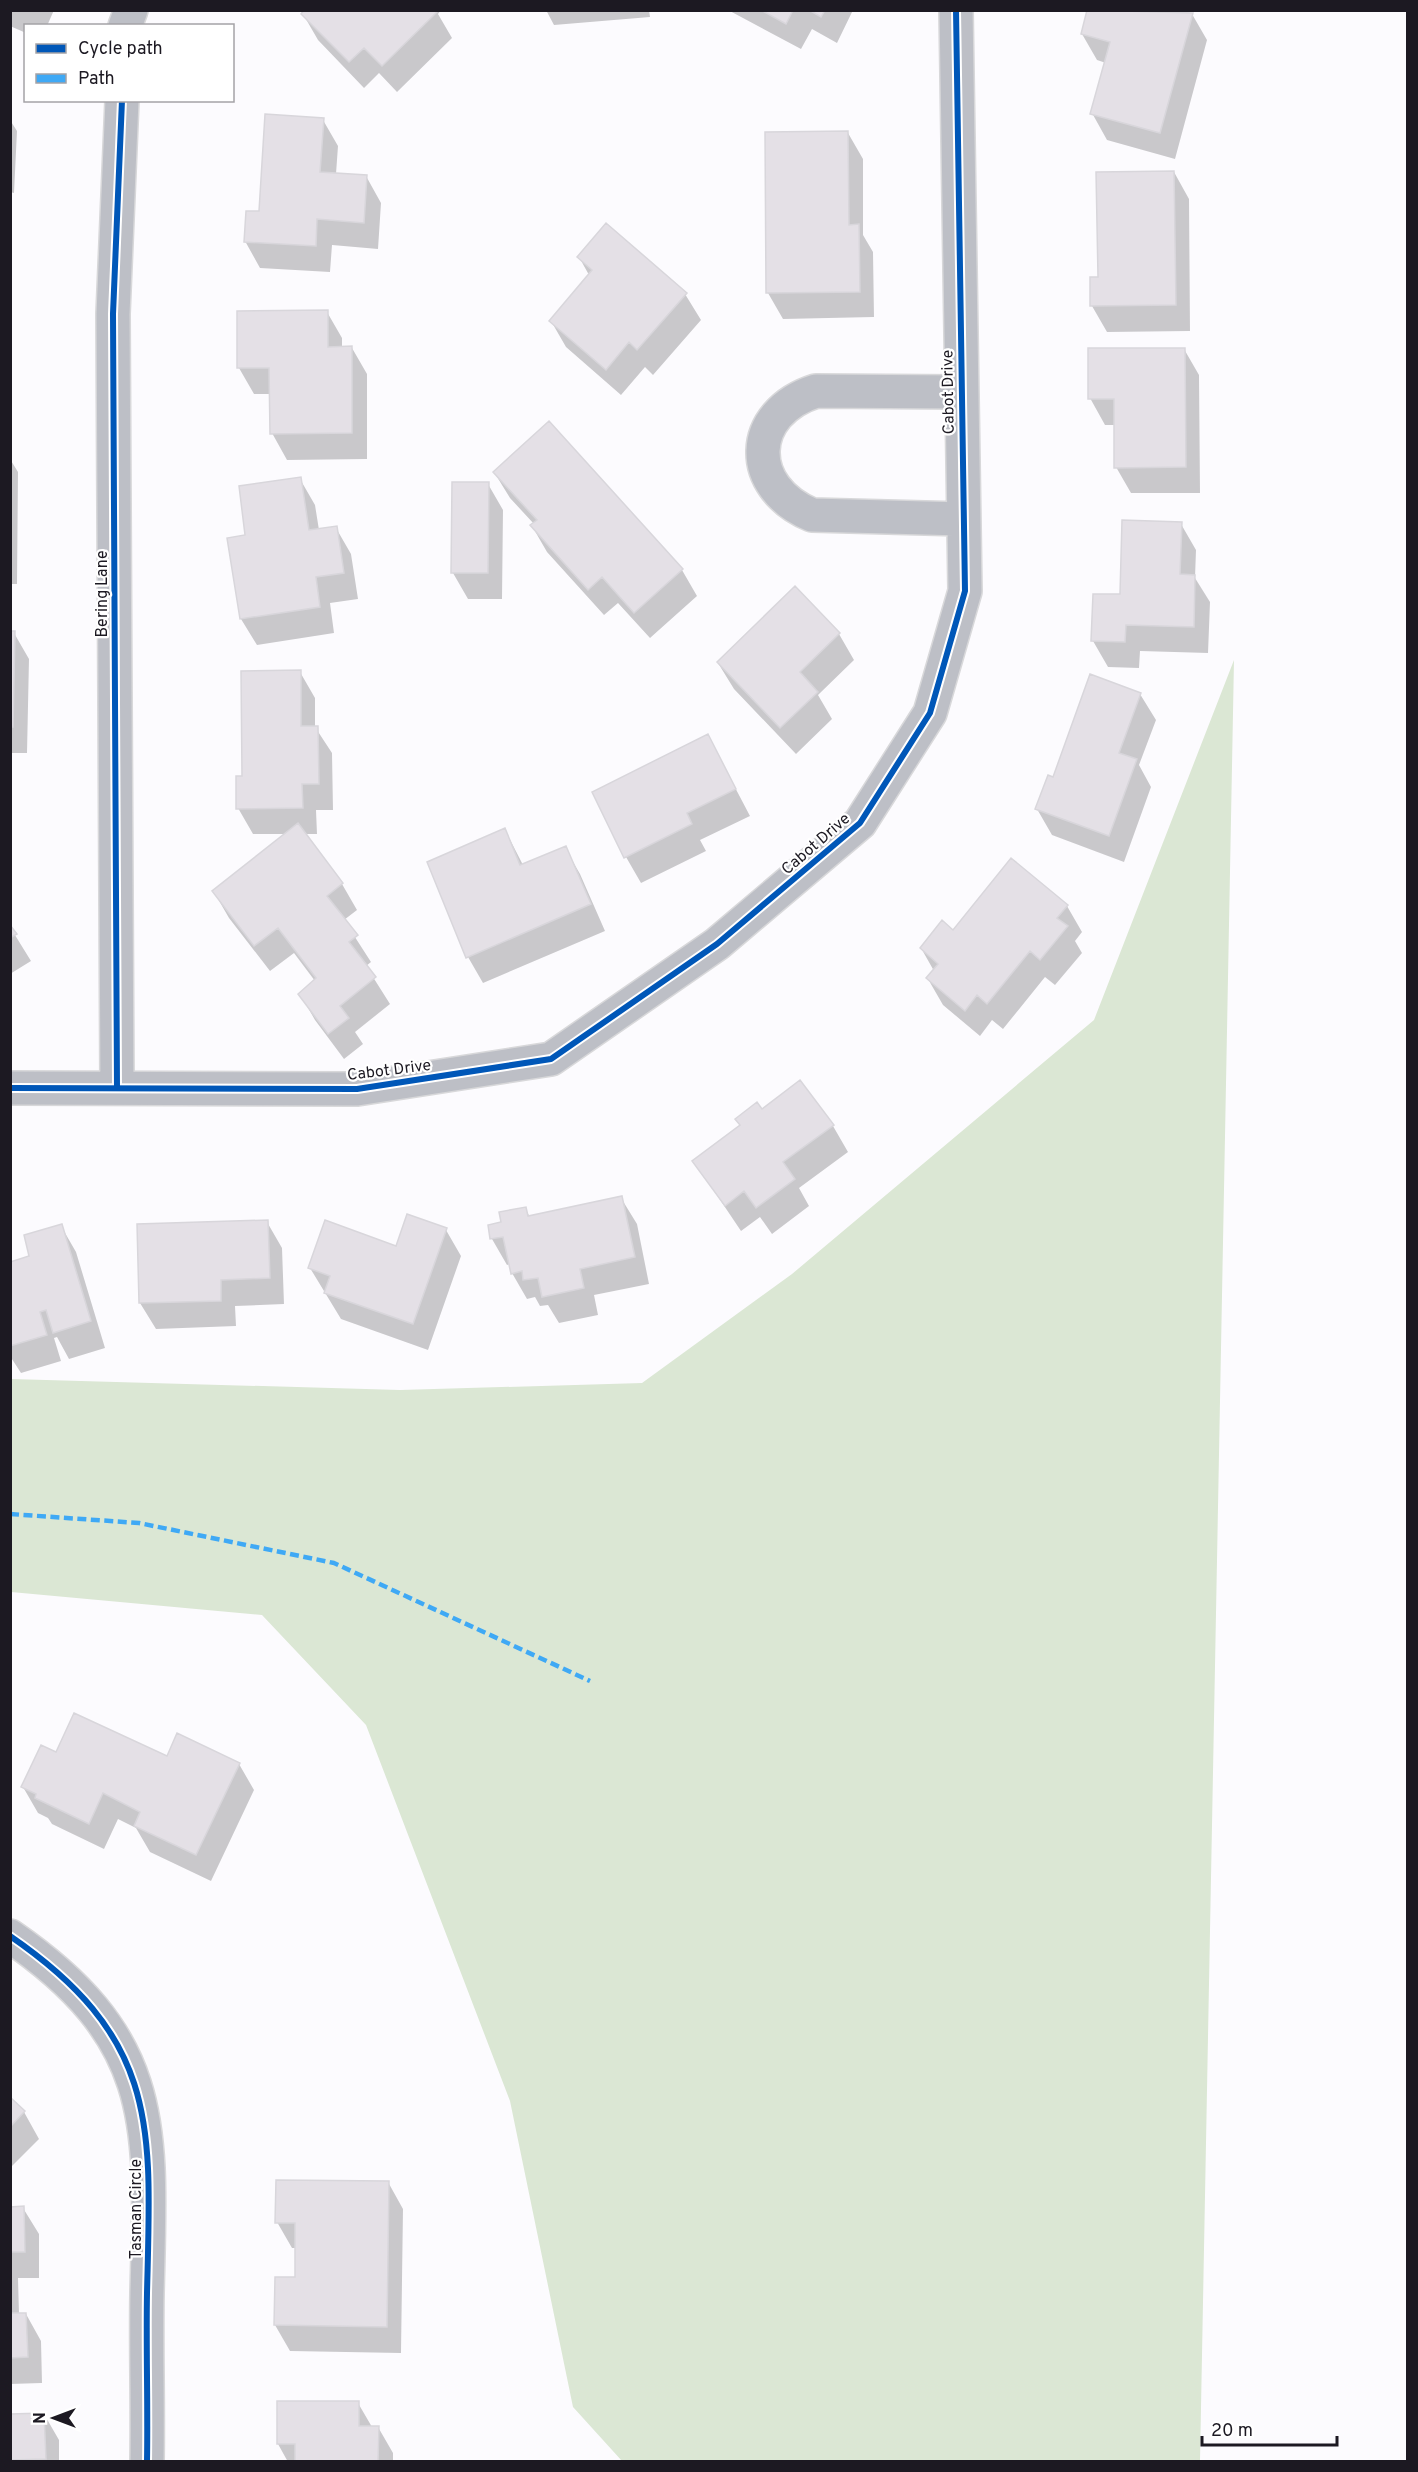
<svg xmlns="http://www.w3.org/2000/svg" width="1418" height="2472" font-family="Overpass,sans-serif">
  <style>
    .green { fill: #dbe7d4 }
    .shadow { fill: #0003 }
    .building { fill: #e4e0e6; stroke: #d8d6db; stroke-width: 1.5 }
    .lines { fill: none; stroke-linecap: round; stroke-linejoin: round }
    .street-casing { stroke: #d8d8da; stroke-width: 36 }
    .street { stroke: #bdbfc6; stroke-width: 33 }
    .quiet { stroke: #3fa9f5; stroke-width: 4.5; stroke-dasharray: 9 4.5; stroke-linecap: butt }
    .cycleway-casing { stroke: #fff; stroke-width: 10 }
    .cycleway { stroke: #0057b8; stroke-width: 6 }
    .labels { text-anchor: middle; stroke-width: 4.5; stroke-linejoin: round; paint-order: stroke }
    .street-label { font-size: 16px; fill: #1c1922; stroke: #fff }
  </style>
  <rect width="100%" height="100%" fill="#fcfbfe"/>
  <path class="green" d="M1234 660 1200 2461H622L573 2407 510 2101 366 1725 262 1615 11 1592V1379L400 1390 642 1383 792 1274 1094 1020Z"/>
  <path class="shadow" d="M10 10H54L47 26H26V33L10 26Z
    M306 10H441L438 14 452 38 397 92 379 73 364 88 318 40 303 14Z
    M546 10H649L650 17 554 25Z
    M728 10H853L837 43 812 29 801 49Z
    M1089 10H1180L1192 14 1207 40 1175 159 1107 140 1092 113 1106 63 1097 60 1082 34Z
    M10 120 17 131 14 193 10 192Z
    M323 120 338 146 336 174 366 176 381 203 378 249 332 245 330 272 260 268 245 241 260 213Z
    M848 133 863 159V235L873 252 874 317 783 319 768 293Z
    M1174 172 1189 199 1190 331 1107 332 1092 306 1091 278H1099Z
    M579 257 685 294 701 320 653 375 645 367 621 395 566 347 551 321 589 275Z
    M327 312 342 338V348H352L367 374V459L287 460 272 433 271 394H254L239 368V313Z
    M1184 349 1199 375 1200 493H1131L1116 467 1115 425H1105L1090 398Z
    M10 459 18 472 17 584H10Z
    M494 472 682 570 697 596 650 638 618 603 604 615 547 552 532 526 534 524 510 498Z
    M300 479 315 505 319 530 336 528 351 554 358 599 330 603 334 633 257 645 241 619 247 536Z
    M488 484 503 510 502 599H468L453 573Z
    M1181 524 1196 550 1195 578 1210 602 1208 653 1140 651 1139 668 1108 667 1093 641 1121 596Z
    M795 588 839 634 854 660 818 695 832 719 796 754 734 689 718 663Z
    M10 633H14L29 659 27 753H10Z
    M300 672 315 698V727L332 753 333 810H316L317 834H304L342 884 357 910 344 920 371 962 366 966 390 1004 355 1032 363 1044 344 1059 315 1020 300 994 315 981 294 953 270 971 229 918 214 892 287 834H253L238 808 244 777Z
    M1140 694 1156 720 1139 765 1151 787 1124 862 1052 835 1037 809 1054 779Z
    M708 736 750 816 700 840 706 851 641 883 626 857Z
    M505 830 523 865 565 848 580 874 605 931 483 983 468 957Z
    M1067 906 1082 932 1075 941 1082 953 1055 985 1045 977 1003 1029 992 1020 980 1036 943 1005 928 979 934 971 921 948Z
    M10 927 31 961 10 974Z
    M800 1082 833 1126 848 1152 799 1188 809 1206 772 1234 760 1217 741 1231 694 1161Z
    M621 1198 637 1224 649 1284 594 1295 598 1315 559 1323 548 1305 540 1306 535 1297 527 1299 512 1273 510 1264 507 1265 492 1239 490 1226 503 1224 525 1209 530 1217Z
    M267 1222 282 1248 284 1304 235 1306 236 1326 156 1329 140 1303Z
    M61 1226 76 1252 105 1348 69 1359 57 1337 54 1338 61 1361 21 1373 10 1356V1263L31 1257Z
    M446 1230 461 1256 428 1350 341 1319 310 1268 397 1248Z
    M57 1754 239 1764 254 1790 211 1881 150 1852 136 1828 118 1819 104 1849 52 1824 48 1818 38 1813 23 1787Z
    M10 2099 24 2112 39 2139 10 2168Z
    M388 2182 403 2209 401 2353 290 2351 275 2325 296 2278 297 2248H292L277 2222Z
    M10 2208H23L39 2234V2278H18L19 2314H26L41 2341 42 2383 10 2384Z
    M358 2403 372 2427H378L393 2453V2462H288L278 2444Z
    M44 2414 59 2440V2462H10V2415Z"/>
  <path class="building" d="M304 10H438V11L382 66 364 48 349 62 301 14Z
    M761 10H793L786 24Z
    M809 10H825L821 17Z
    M1087 10 1193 13 1160 133 1090 114 1110 42 1081 34Z
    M265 114 324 118 320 172 367 175 364 223 317 219 316 246 244 242 246 211H259Z
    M848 131 849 225 859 224 860 292 766 293 765 132Z
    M1174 171 1176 305 1090 306V277H1098L1096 172Z
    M606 223 687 293 637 350 629 342 606 370 549 321 592 270 577 257Z
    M328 310V347L352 346V433L270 434 269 368H237V311Z
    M1088 348H1185L1186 467 1114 468V399H1088Z
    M549 421 683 569 634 613 602 577 588 590 530 525 537 520 493 472Z
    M301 477 309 530 337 526 344 573 316 577 320 607 240 619 227 538 245 535 239 486Z
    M452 482H489L488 573H451Z
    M1122 520 1182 522 1180 574 1195 575 1194 627 1126 625 1125 642 1091 641 1093 594H1120Z
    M795 586 840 633 800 672 818 692 780 728 717 662Z
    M10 631H15L13 727H10Z
    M301 670V726H318L319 784H302L303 808 236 809V776H242L241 671Z
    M1090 674 1141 693 1119 753 1137 759 1109 836 1035 809 1048 775 1053 777Z
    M708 734 736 789 687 813 692 824 624 858 592 792Z
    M298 823 343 883 327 896 358 935 349 942 376 977 340 1006 349 1018 328 1034 298 994 316 978 278 928 254 946 212 891Z
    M505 828 520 865 566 846 591 904 466 958 427 862Z
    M1011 858 1068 905 1057 918 1068 926 1040 960 1030 951 987 1004 977 995 965 1011 926 978 938 964 920 948 942 920 953 930Z
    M10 925 17 934 10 938Z
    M800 1080 834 1125 783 1162 795 1179 756 1208 744 1191 725 1206 692 1161 740 1125 735 1119 757 1102 762 1109Z
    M622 1196 635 1257 580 1269 584 1288 542 1297 538 1278 523 1280 522 1271 511 1274 503 1237 490 1239 488 1225 501 1222 499 1212 526 1207 528 1216Z
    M407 1214 447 1228 413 1324 324 1293 330 1276 308 1268 325 1220 396 1246Z
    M268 1220 270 1278 221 1280V1301L139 1303 137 1224Z
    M62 1224 91 1321 53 1333 46 1310 40 1312 47 1335 10 1346V1262L29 1256 24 1235Z
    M74 1713 167 1756 177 1733 240 1763 196 1855 134 1826 140 1812 103 1793 89 1824 35 1798 36 1794 21 1787 41 1745 56 1752Z
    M10 2097 25 2111 10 2127Z
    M276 2180 389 2181 387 2327 274 2325 275 2277H295V2223H275Z
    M24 2206 25 2252H10V2207Z
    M10 2313H26L28 2357 10 2358Z
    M277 2401H359V2426H379L378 2462H295V2444H277Z
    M44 2413 46 2459 10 2460V2414Z"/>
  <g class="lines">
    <g class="street-casing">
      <path id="street" d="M125 26 131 10
        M960 392 816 391C747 413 745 487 812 515L963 519
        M117 1087 113 314 122 100
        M10 1088 357 1089 551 1059 717 944 860 823 930 713 965 591 956 10
        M10 1936C161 2040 151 2128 147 2293 146 2349 148 2405 147 2462"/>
    </g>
    <use href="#street" class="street"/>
    <path class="quiet" d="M10 1514 139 1523 334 1563 590 1681"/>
    <g class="cycleway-casing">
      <path id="cycleway" d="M117 1087 113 314 122 100
        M10 1088 357 1089 551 1059 717 944 860 823 930 713 965 591 956 10
        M10 1936C161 2040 151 2128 147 2293 146 2349 148 2405 147 2462"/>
    </g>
    <use href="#cycleway" class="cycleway"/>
  </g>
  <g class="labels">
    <g class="street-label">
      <text transform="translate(947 392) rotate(-91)" y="6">Cabot Drive</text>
      <text transform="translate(101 594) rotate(-90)" y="6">Bering Lane</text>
      <text transform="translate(815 843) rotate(-41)" y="6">Cabot Drive</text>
      <text transform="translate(389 1069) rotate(-7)" y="6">Cabot Drive</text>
      <text transform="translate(135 2209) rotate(-90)" y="6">Tasman Circle</text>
    </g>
  </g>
  <rect width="1418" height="2472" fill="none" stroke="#1c1922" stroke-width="24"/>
  <rect x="24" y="24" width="210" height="78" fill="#ffffff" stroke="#a4a3a7" stroke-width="1.5"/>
  <rect x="36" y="44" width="30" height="9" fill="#0057b8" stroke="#a4a3a7" stroke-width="1.5"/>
  <text x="78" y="54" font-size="18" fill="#1c1922">Cycle path</text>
  <rect x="36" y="74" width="30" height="9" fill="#3fa9f5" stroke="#a4a3a7" stroke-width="1.5"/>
  <text x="78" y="84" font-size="18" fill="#1c1922">Path</text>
  <g transform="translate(54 2418) rotate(270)" stroke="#ffffff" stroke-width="4.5" paint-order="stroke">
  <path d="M0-4.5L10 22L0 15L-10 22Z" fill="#1c1922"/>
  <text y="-9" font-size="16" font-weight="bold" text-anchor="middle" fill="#1c1922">N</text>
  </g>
  <path d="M1202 2436v9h135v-9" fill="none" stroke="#1c1922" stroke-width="3"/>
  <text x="1211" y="2436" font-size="18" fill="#1c1922" stroke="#ffffff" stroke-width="4.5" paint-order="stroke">20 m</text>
</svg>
